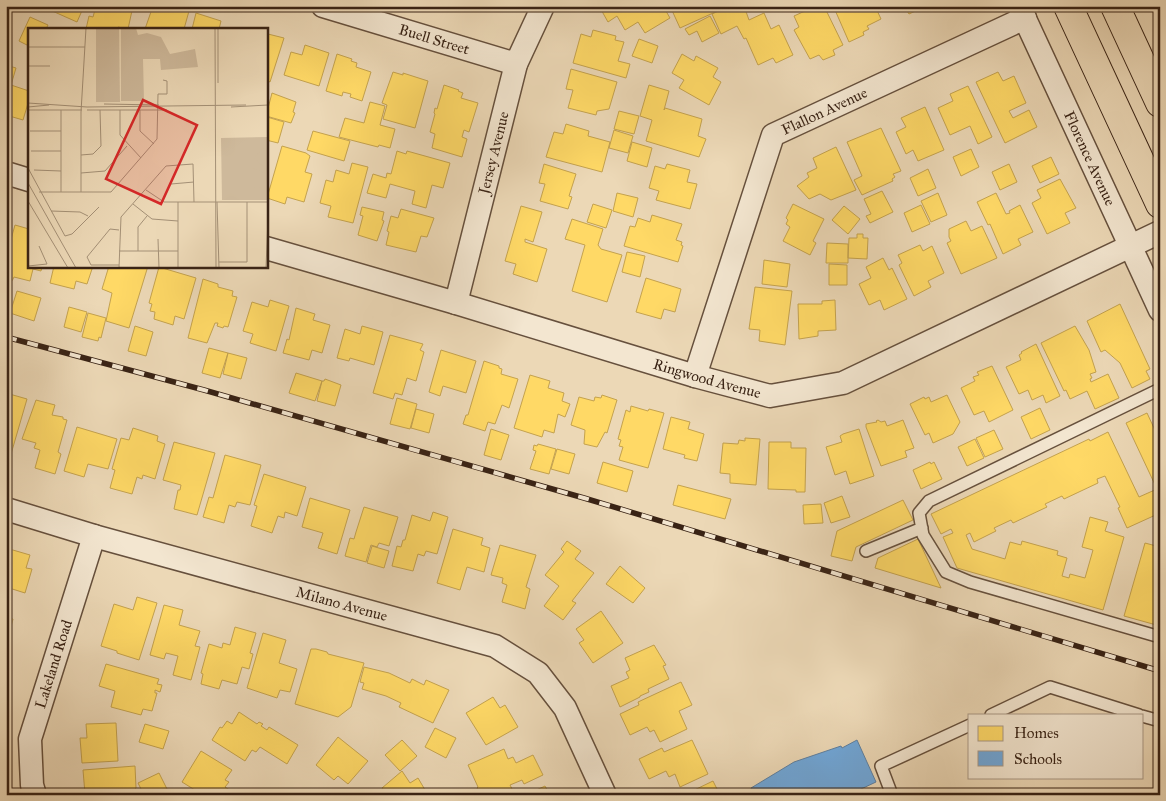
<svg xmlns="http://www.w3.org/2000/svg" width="1166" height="801" font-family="'IM FELL Great Primer',serif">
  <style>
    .homes { fill: #ffd966; stroke: #c4a24e }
    .schools { fill: #6fa8dc; stroke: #5f80a0 }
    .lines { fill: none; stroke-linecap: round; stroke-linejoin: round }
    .lane-casing { stroke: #66503d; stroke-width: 14 }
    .street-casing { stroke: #66503d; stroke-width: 25 }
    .primary-casing { stroke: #392315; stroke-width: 30 }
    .lane { stroke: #f3e6d0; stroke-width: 11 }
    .street { stroke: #f3e6d0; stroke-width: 22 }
    .primary { stroke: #ecd8b6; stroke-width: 28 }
    .rail-casing { stroke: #392315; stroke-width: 5.5 }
    .rail { stroke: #f3e6d0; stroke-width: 4; stroke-dasharray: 11; stroke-linecap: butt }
    .labels { text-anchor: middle; stroke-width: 5; stroke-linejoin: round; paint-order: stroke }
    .street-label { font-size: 15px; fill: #392315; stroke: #f3e6d0 }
    .inset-road { fill: none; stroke: #a49076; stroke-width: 1 }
    .view { fill: #d62828; fill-opacity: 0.15; stroke: #d62828; stroke-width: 2.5 }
    .inset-edge { fill: none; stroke: #392315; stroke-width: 2.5 }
  </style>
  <rect width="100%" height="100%" fill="#ecd8b6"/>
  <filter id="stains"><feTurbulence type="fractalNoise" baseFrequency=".004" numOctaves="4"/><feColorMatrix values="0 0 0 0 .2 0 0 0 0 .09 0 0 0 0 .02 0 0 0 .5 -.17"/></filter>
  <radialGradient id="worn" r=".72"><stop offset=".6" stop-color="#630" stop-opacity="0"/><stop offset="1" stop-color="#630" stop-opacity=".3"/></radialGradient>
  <path class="homes" d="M51 6H84L77 22 50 10Z
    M96 6H133L128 29 118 27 117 29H86L89 16 93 17Z
    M153 6H170L174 8V7L189 11 184 29H145Z
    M599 6H663L670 18 645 33 638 22 625 30 617 16 608 22Z
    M670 6H720L722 9 680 28Z
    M729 6H744L749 20 764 13 771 29 779 25 793 55 776 63 773 58 758 65 746 38 744 39 737 26 721 34 712 14Z
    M802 6H824L843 45 833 50 835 55 823 60 819 55 810 59 794 30 799 27 794 16 805 11Z
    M844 6H875L881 19 867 26 869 29 863 32 864 35 849 42 835 10Z
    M904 6H926L909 14Z
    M196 13 221 21 219 29H192Z
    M710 16 719 33 702 42 697 31 689 35 685 29Z
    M30 17 48 25 46 29H29V42L27 45 19 41Z
    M593 30 616 36 615 40 624 42 618 61 630 64 626 78 573 63 581 34 591 37Z
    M268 34 284 38 270 82 266 80V35Z
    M639 39 658 46 652 63 632 56Z
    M305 45 329 53 319 86 284 75 291 52 302 55Z
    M337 54 352 59 351 61 357 63 356 67 371 72 362 101 350 97 351 94 343 92 342 96 326 91Z
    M682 54 694 61 696 56 718 68 713 77 721 82 709 105 679 88 684 80 672 73Z
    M6 65 16 68 11 85 29 91V100L23 120 6 115Z
    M571 69 617 82 609 109 597 111 596 115 568 108 573 90 566 89Z
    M393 72 403 75V73L428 81 415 128 383 119 387 105 382 103Z
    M998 72 1003 81 1014 76 1026 103 1009 111 1013 118 1029 110 1037 127 1005 143 976 82Z
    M444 85 459 90 458 91 463 93 461 98 478 103 469 132 464 130 462 137 467 139 462 157 432 148 435 134 430 132 435 114 434 113 435 108 437 109Z
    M649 85 669 91 664 110 665 108 702 119 698 136 706 139 699 157 646 141 652 120 640 116Z
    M968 86 992 137 978 144 970 126 950 135 938 108 953 101 950 94Z
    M272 93 296 102 293 112 295 113 291 123 266 116Z
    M370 102 385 106 380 125 395 129 390 148 379 145 378 147 339 137 345 118 364 123Z
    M925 107 944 150 918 161 913 150 906 154 896 132 906 127 901 118Z
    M619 111 639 116 634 134 614 129Z
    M267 117 284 122 278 143 266 140Z
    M566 124 589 131 588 136 610 142 602 172 546 157 554 132 563 134Z
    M881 128 901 171 893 174 895 177 892 179 893 181 862 195 854 180 862 176 847 142Z
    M614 130 633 136 628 153 609 148Z
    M313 131 350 141 344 161 307 150Z
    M632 142 652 148 647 167 627 161Z
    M282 146 306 153 310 156 305 172 312 174 304 202 287 197 285 204 267 198Z
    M836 147 856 190 831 200 820 194 809 199 797 186 809 177 807 173 817 168 813 158Z
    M971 149 979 167 961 176 953 157Z
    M397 151 406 154 407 151 450 163 443 188 432 185 426 208 412 204 415 191 390 184 386 198 367 193 373 174 386 178 387 173 391 174Z
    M1051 157 1059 174 1040 183 1032 166Z
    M352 163 368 167 353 223 328 217 331 206 320 203 326 180 333 182 336 170 349 174Z
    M544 164 576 174 569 196 572 197 568 209 540 201 545 184 539 183Z
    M667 164 690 170 687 182 697 184 690 209 656 200 659 191 649 188 655 166 665 169Z
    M1009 164 1017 182 1000 190 992 172Z
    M928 169 936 188 918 196 910 178Z
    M1060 179 1076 208 1065 213 1070 223 1047 234 1032 203 1041 198 1037 190Z
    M882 191 893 212 870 223 866 216 871 214 864 199Z
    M617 193 638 198 633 217 613 211Z
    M938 193 947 215 931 222 921 201Z
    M996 193 1006 214 1010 213 1009 211 1020 205 1033 232 1018 239 1021 245 1003 254 990 224 988 225 977 202Z
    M593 204 612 210 606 228 587 222Z
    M793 204 824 219 813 241 816 243 810 255 783 241 790 227 786 224 788 220 786 218Z
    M921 205 930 224 912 232 904 213Z
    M521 206 542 212 533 242 525 239V242L547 249 537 282 513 274 516 264 505 261Z
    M844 206 860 219 848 234 832 220Z
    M362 207 384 212 382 220 384 221 377 241 358 235 363 216 360 215Z
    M401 209 434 218 427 237 421 236 416 252 386 245 389 232 387 231 391 216 398 218Z
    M652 215 682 224 676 240 682 242 681 245 683 246 678 262 624 246 630 226 635 227 638 218 650 222Z
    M572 219 603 229 598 245 601 249 622 255 607 302 572 291 585 245 565 239Z
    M966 221 971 231 982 226 997 258 961 274 947 243 951 241 949 237V229Z
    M15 225 29 229V266H42L41 271 33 269 30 281 14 277 12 281 6 280V257Z
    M857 234H863V238H868L867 259 848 258 849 238H857Z
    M827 243 848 244V263H826Z
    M920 245 923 251 932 246 944 273 928 281 931 287 914 296 899 265 902 263 898 255Z
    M627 252 645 256 640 277 622 272Z
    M883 258 889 270 892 268 907 299 884 310 880 300 869 305 859 284 871 278 866 267Z
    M764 260 790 264 787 287 762 284Z
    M829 264 847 265V285H829Z
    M54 266H93L87 284 76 281 74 289 50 283Z
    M109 266H148L129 328 106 321 112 293 102 289Z
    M159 267 196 278 184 319 175 316 173 325 154 319 155 312 150 311 152 304 149 303Z
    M646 278 681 289 675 312 664 309 661 319 636 312Z
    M203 279 218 284V287L233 291 232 296 237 297 228 327 224 326 223 328 217 326 218 323H215L207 343 188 338Z
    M755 287 792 291 785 345 759 341 760 330 749 329Z
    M17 291 41 298 34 321 10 313Z
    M270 300 289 306 276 351 250 343 253 334 243 331 252 302 268 307Z
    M835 300 836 330 818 331V336L799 339 798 304H822V301Z
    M1120 304 1150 369 1146 371 1150 379 1132 388 1120 363 1105 350 1101 352 1087 321Z
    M69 307 87 312 81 332 64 327Z
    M296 308 315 314 313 320 330 325 322 353 312 350 309 360 283 353 287 339 289 340Z
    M88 313 106 318 101 338 99 337 98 341 82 337Z
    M135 326 153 332 146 356 128 351Z
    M362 326 383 332 374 365 350 358 349 361 337 358 345 329 360 334Z
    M1075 326 1089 350 1096 372 1090 374 1092 378 1090 379 1091 382 1108 374 1119 398 1095 409 1087 391 1070 399 1066 390 1064 391 1041 343Z
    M390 335 423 344 420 350 424 352 416 381 407 378 402 395 395 393 393 399 373 393Z
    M1036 344 1060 396 1046 403 1043 395 1032 400 1028 390 1019 394 1006 367 1021 360 1019 355 1022 353 1021 352Z
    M209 348 228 353 220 378 202 373Z
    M441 350 476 361 466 393 443 386 440 396 429 392Z
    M228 353 247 358 241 379 223 374Z
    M484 361 499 366V368L502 369 501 374 518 379 509 408 502 405 495 424 488 422 485 431 463 424 466 415H468Z
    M992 366 1013 410 989 422 984 411 974 415 961 388 975 381 973 377 979 375 977 372Z
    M296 373 322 381 315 401 289 393Z
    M530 375 550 381 548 388 564 393 562 401 570 404 565 417 558 414 554 433 544 430 542 437 514 428Z
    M325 379 341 385 335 406 317 401 322 381H324Z
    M6 393 27 399 9 461 6 460Z
    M602 395 617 400 607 433 605 432 597 447 584 444 585 430 571 425 579 397 594 401 595 397 601 398Z
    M947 395 960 422 953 434 933 443 929 433 925 435 910 404 924 397 925 399 929 397 931 402Z
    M397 398 417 404 410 429 390 424Z
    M36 400 55 405 52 415 63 417V419L67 420 58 452 61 454 55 474 35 468 40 450 34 448 36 443 22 439Z
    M631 406 648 411 649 409 664 413 648 468 619 460 623 447 619 446 621 440 618 439 626 410 630 412Z
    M1040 408 1050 430 1031 439 1021 417Z
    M416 409 434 414 429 433 411 428Z
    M1147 413 1160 441V513L1127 528 1118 508 1120 507 1105 476 1097 479 1098 483 1064 499 1062 496 1045 504 1047 507 1013 523 1011 520 994 528 996 531 974 542 970 533 966 535 972 549 1005 559 1010 542 1021 545 1022 541 1058 551 1057 555 1067 558 1062 576 1069 578 1070 574 1085 578 1093 550 1082 547 1090 517 1108 522 1105 531 1124 537 1103 610 957 568 943 537 953 533 951 529 941 534 931 514 1089 439 1090 441 1108 432 1139 497 1157 489 1126 423Z
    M671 417 690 422 688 429 704 434 697 461 684 458 685 455 663 449Z
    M878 420 881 422 885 421 887 426 903 420 914 448 905 451 907 457 881 466 866 427V424L877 422 876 421Z
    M77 427 117 439 108 469 88 464 84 477 64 471Z
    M133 428 158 436 157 441 165 444 155 479 143 475 142 479 137 477 132 494 110 488 115 470 112 469 121 438 129 440Z
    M491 429 509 435 501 460 484 455Z
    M859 429 874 476 850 484 846 471 835 475 826 447 842 442 840 436 843 434Z
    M994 430 1003 449 985 457 976 438Z
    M745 438 760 439 756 485 730 483V474L720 473 723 443 738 444 739 440 745 441Z
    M975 439 984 458 967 466 958 447Z
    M174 442 215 453 197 515 174 509 178 490H180L181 485 163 480Z
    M769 442H791V448H806L805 492H796V490L768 489Z
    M538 444 556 449 549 474 530 469 536 451 533 450 534 445 537 446Z
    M557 449 575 454 569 474 551 469Z
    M225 455 261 465 250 505 237 502 235 507 229 505 224 523 203 517 209 497 213 498Z
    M603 462 633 471 627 492 597 483Z
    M930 462 931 464 934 462 942 479 921 489 913 470Z
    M264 474 306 487 297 516 285 512 284 518 278 516 272 533 251 526 257 506 254 505Z
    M678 485 731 499 725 519 673 505Z
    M842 496 850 517 831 523 824 503Z
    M310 498 350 510 337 554 318 548 323 533 302 527Z
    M903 500 913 520 856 547 852 561 831 556 837 531Z
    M821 504 823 523 804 524 803 505Z
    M364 507 398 517 389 546 379 543 377 547 371 545 366 562 345 556 350 538 354 539 356 532Z
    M433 512 448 517 437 554 426 551 424 556 418 554 413 571 392 566 397 546 401 547 403 540H405L412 515 430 521Z
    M453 529 483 538 481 545 490 548 484 572 467 567 460 590 437 583Z
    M918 539 941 588 875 568 878 558Z
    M567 541 581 551 575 559 594 573 572 601 576 603 563 620 544 606 559 586 545 575 564 552 561 549Z
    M1145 543 1160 547V585L1156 598 1160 599V626L1124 616Z
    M500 545 536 555 526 587 530 589 525 609 502 602 507 585 502 583 503 578 491 575Z
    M372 546 389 551 384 568 367 563Z
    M6 548 30 555 26 568 32 569 25 593 6 587Z
    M620 566 645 588 633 603 606 584Z
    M137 597 157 603 139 660 117 653V651L101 646 114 604 133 610Z
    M164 605 183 610 179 625 200 631 195 646 200 647 191 680 173 675 178 656 166 653 164 659 150 655Z
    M601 611 623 643 593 663 579 643 584 640 576 629Z
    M6 617 13 619 8 639 6 638Z
    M235 627 256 633 250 653 253 654 249 669 242 667 237 684 222 680 219 689 201 684 203 674 201 673 209 644 222 648 223 643 230 645Z
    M263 633 286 640 279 663 297 669 290 692 280 690 277 698 247 688Z
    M654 645 666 665 663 666 669 679 648 689 649 692 640 696V697L620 707 611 686 629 678 626 672 630 670 625 658Z
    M311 649H316L327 652 328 654 364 663 351 707 338 717 295 704Z
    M106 664 159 679 157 684 162 685 160 692 155 690V693H157L152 711 143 709 141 715 111 707 115 691 99 686Z
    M364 667 389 673 410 683 412 679 424 685 426 680 449 690 433 723 399 707 401 703 386 696 362 689 364 683 360 682Z
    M681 682 692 705 679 711 687 729 660 742 654 730 650 732 647 727 630 735 620 714 639 705 638 702Z
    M493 697 500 708 505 705 518 727 486 745 466 713Z
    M239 712 257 724 259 722 263 724 261 726 267 730 269 727 298 745 287 764 260 747 256 752 252 750 245 761 212 740 220 727 222 728 227 721 232 724Z
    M116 723 118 761 82 763 80 738H87L86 724Z
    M145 724 169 731 163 749 139 742Z
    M435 728 456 738 446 758 425 747Z
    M338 737 368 761 348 784 338 776 334 780 316 765Z
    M402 740 417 756 400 771 385 755Z
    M692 740 708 774 680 787 675 774 669 777 666 771 649 779 639 759 662 748 664 752Z
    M504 749 508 759 513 757 516 763 533 755 543 775 524 784 522 780 510 785 513 791 504 795H480L477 788 478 787 468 765Z
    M201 751 232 770 225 780 229 782 225 787 237 795H203L182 782Z
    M135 766 136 788 130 795 85 794 83 770Z
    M402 771 410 783 418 778 428 795H384L386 794 382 788Z
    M159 773 168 791 161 795H144L138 783Z
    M713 781 720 795H686V794Z
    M545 786 550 795H526Z"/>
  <path class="schools" d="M857 740 876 782 861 789 862 791 858 793 859 795H754L751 788 794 762 841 746 842 748Z"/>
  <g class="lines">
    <g class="lane-casing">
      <path id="lane" d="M1160 389 929 501 919 513 923 535 946 572 970 582 1160 637
        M866 551 922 528
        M991 715 1050 687 1139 715
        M1142 716 1160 721
        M892 795 881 766 970 725"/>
    </g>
    <g class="street-casing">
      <g id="street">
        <path id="s1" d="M323 6 516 64"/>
        <path id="s2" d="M1019 6 1160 310"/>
        <path d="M6 173 29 180"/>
        <path id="s3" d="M266 248 456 303 695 376 770 396 843 383 1160 232"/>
        <path id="s4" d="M456 303 516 64 543 6"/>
        <path id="s5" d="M695 376 773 135 1025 18"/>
        <path id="s6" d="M6 509 94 536 495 646 538 673 565 708 605 795"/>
        <path id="s7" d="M35 795 32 785 30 739 94 536"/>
      </g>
    </g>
    <g class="primary-casing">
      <path id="primary" d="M1068 6 1160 204
        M1115 6 1160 103"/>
    </g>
    <use href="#lane" class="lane"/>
    <use href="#street" class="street"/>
    <use href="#primary" class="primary"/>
    <g class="rail-casing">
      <path id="rail" d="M6 337 204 390 584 498 1160 671"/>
    </g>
    <use href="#rail" class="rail"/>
  </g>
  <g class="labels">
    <g class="street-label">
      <text dy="5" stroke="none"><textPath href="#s1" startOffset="116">Buell Street</textPath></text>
      <text dy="5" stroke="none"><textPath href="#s5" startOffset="310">Flallon Avenue</textPath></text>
      <text dy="5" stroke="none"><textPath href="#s4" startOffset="155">Jersey Avenue</textPath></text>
      <text dy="5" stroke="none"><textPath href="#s2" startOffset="168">Florence Avenue</textPath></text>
      <text dy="5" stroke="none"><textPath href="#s3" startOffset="460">Ringwood Avenue</textPath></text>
      <text dy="5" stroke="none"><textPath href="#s6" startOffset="349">Milano Avenue</textPath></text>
      <text dy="5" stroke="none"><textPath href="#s7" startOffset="135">Lakeland Road</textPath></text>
    </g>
  </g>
  <g transform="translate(28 28)">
    <rect width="240" height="240" fill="#ecd8b6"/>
    <path d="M68 0H91L92 74H68Z" fill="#ceb99b"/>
    <path d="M93 0H108L110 7 119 5 133 9 142 26 167 21 170 39 133 42 132 31H115L116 73H93ZM240 109V172H194L193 110Z" fill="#ceb99b"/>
    <path d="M239 116 240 117V143L226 130ZM224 140 239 146 240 160 224 159Z" fill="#ceb99b"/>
    <path class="inset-road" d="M187 0 188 240M190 0V55M0 19H57M0 38H22M0 75 59 79 218 77M76 76 131 77M0 79 21 77M203 79 240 77M1 82H54M33 82V164M59 82H139M92 82V107L113 130M112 82V103L126 116M2 103H33M3 123H33M53 127 65 126 73 118 72 82M0 140 37 208 44 206 71 179M6 142 33 143M53 145 77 143 99 118M0 155 48 240M143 156 166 154M118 162 136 174H240M11 164H83L129 111 130 66H139V53L135 52M53 164V84L58 0M0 173 40 240M189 174 191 240M105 176 124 191 150 193M23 183 52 184 60 188M91 202 82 201 59 229 63 237H91M130 211 131 240M91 223H150M110 223V199L119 188M191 234H219V174M0 238 19 236 11 218M91 240 93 189 138 138 165 136 166 174M150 240V174M238 240 240 190"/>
    <path class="view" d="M115 72 169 97 133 176 78 151Z"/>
    <rect width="240" height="240" class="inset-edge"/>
  </g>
  <rect width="1166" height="801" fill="none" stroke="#ecd8b6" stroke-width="25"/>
  <rect x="8" y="8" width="1151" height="786" fill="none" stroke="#392315" stroke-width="2.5"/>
  <rect x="12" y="12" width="1141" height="776" fill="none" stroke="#392315"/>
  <rect x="968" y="714" width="175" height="65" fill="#f3e6d0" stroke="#a99885"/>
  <rect x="978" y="726" width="25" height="15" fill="#ffd966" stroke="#a99885"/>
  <text x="1014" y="738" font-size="15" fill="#392315">Homes</text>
  <rect x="978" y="751" width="25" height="15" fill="#6fa8dc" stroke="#a99885"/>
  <text x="1014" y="764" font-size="15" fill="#392315">Schools</text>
  <rect width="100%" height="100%" filter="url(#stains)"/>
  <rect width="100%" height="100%" fill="url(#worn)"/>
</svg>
